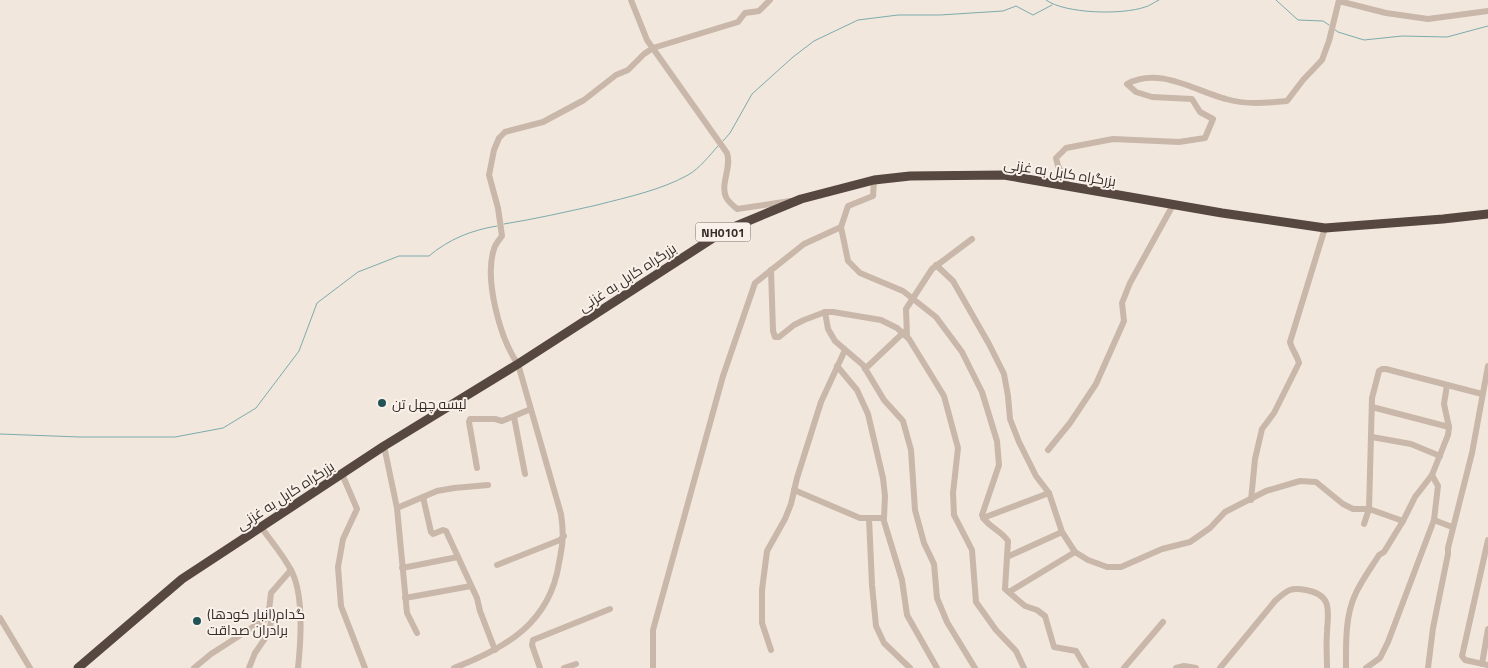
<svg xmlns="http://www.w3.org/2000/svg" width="1488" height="668" font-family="'Titillium Web',Cairo,sans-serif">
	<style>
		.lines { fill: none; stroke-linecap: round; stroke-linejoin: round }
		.stream { stroke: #7dabad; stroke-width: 1 }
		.minor { stroke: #c9b7a9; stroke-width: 6 }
		.highway { stroke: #564740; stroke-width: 9 }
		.poi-dot { fill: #205256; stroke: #f9f1e9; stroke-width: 2 }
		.labels { text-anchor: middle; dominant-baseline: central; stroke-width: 4; stroke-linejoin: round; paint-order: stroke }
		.shield { fill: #f9f1e9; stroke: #706863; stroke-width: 1 }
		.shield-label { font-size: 12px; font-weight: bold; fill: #362d29 }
		.street-label { font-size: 14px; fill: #362d29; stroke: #f9f1e9 }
		.poi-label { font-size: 14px; fill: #362d29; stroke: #f9f1e9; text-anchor: start }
	</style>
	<rect width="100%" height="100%" fill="#f1e7dd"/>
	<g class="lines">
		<!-- stream -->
		<g class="stream">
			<path d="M1046,0C1065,14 1123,15 1145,7C1150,6 1154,2 1159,0"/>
			<polyline points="1276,0 1298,20 1323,21 1329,25"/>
			<polyline points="1334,29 1338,32 1364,40 1402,36 1447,37 1488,26"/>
			<polyline points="723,141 730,133 752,94 793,57 814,41 858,20 898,15 940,15 1003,11 1016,6 1033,15 1052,5"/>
			<path d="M504,224C535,219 566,212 597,205C628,197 661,190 688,175C700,168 709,156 718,146"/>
			<path d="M0,434L80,437H175L223,428L256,408L299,351L317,303L358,272L399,256H429C449,239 472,230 497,226"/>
		</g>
		<!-- minor -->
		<g class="minor">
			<path d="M631,0L647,40L727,153C732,167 720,184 726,197C728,202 734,206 737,209L790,201"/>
			<polyline points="1339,1 1386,13 1428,19 1488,11"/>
			<path d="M1069,187L1058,166L1056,158L1066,148L1113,139L1179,142L1205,138L1213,119L1200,112L1192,99L1152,97L1136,92L1127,84C1159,66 1195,91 1226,99C1246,105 1267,103 1287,101L1303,80L1322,60L1329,41L1339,0"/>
			<path d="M841,227L848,261L860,273L903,291L936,317L962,352L982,392L997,441L999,465L982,515C986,526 1001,530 1008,541L1005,589L1025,606L1037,610L1045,616L1054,647L1076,651L1086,668"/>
			<polyline points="936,265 953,281 989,344 1004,374 1008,396 1010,419 1019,442 1036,476 1049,493 1062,532 1075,552 1088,560 1107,567 1121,567 1162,549 1190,542 1210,528 1225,512 1266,491 1300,481 1316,482 1343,504 1353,509 1369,509 1403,521"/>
			<polyline points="771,270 773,331 775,337 779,337 794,325 804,320 825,312 833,312 881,320 897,328 909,339 944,396 958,448 953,493 954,515 972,550 976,602 996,630 1016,651 1024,668"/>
			<polyline points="825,312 828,329 835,341 863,365 884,400 903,421 911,450 915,510 924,543 934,564 937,598 947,622 975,668"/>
			<polyline points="907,336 906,309 932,269 972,239"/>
			<polyline points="865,369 904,332"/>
			<polyline points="1372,407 1449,427"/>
			<polyline points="514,417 525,474"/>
			<polyline points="1372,437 1411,444 1440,456"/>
			<polyline points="384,446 397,508 407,613 417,633"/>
			<polyline points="1048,450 1070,423 1096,384 1124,321 1122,303 1130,283 1173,205"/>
			<polyline points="477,468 469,422 470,419 495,419 502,421 531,409"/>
			<polyline points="342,474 357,509 343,539 338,567 341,606 365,668"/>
			<polyline points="794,490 860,518 884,518 885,496 883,478 868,414 857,390 837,366"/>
			<polyline points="423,497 431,532 433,534 443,530 446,531 477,598 480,611 495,650"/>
			<path d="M1251,500L1255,459L1262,429L1274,413L1299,363C1297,355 1292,350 1290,342L1325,228"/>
			<polyline points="397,508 437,491 454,488 488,485"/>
			<polyline points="869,518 872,585 876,626 884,643 910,668"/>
			<polyline points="883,518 902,580 907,615 937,668"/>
			<polyline points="983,518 1049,493"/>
			<polyline points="1434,520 1452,527"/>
			<polyline points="1364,524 1369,509 1372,398 1379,371 1382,369 1386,369 1482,394"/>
			<path d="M261,527C271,541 284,556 292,572C304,597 301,640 298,668"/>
			<polyline points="1488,540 1462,656 1465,660 1488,665"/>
			<polyline points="1007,557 1062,532"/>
			<polyline points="497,565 560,540 564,536"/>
			<polyline points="402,568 458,557"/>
			<polyline points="1009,592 1075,552"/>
			<polyline points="405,598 471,586"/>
			<polyline points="0,618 30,668"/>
			<polyline points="771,650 762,623 762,590 767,551 785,519 791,504 797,478 821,402 845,350"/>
			<polyline points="1482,664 1488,629"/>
			<polyline points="194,668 211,654 270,616"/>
			<polyline points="249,668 255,653 268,634 271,622 269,610 271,593 291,570"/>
			<path d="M454,668C506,648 550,623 559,563C563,543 564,534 561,514L518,364C500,339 484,279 494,249C495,244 499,240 502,236L498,208L489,175L494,150L499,138L505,132L543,122L584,100L616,75L628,70L644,54L653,48L738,22L745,13L759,11L770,0"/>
			<polyline points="540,668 532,645 533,640 610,609"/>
			<polyline points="564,668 576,664"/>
			<polyline points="653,668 653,630 723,376 755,283 804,244 841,227 848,206 873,196 874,180"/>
			<polyline points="1124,668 1163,622"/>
			<polyline points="1176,668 1184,666 1196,668"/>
			<path d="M1220,668L1275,601C1287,590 1290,587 1306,590C1333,595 1328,611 1327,632C1326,644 1327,656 1327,668"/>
			<path d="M1346,668C1346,644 1345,617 1355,595C1361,581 1371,568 1379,555L1384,552L1403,521L1415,497L1432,475L1448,435L1449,427L1444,404L1447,385"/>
			<polyline points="1366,668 1380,658 1388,642 1434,520 1438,486 1432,475"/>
			<polyline points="1428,668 1433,628 1448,554 1448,548 1472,453 1488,366"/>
		</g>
		<!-- highway -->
		<polyline class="highway" points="78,668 182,579 384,446 518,364 724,231 801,199 874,180 910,176 1004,175 1222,213 1325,228 1443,219 1488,214"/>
	</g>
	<!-- markers -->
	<g class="poi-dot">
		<circle cx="382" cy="403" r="5"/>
		<circle cx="197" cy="621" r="5"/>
	</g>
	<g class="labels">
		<!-- shield labels -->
		<rect class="shield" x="695.5" y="222.5" width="55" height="19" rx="4"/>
		<g class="shield-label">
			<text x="723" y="232">NH0101</text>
		</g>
		<!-- street labels -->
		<g class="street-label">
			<text transform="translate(1060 172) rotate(9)">بزرگراه کابل به غزنی</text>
			<text transform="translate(627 277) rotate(-33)">بزرگراه کابل به غزنی</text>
			<text transform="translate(285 495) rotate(-33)">بزرگراه کابل به غزنی</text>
		</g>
		<!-- poi labels -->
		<g class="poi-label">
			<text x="392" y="403">لیسه چهل تن</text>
			<text x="207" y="613">(انبار کودها)گدام<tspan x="207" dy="16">برادران صداقت</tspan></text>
		</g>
	</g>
</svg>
